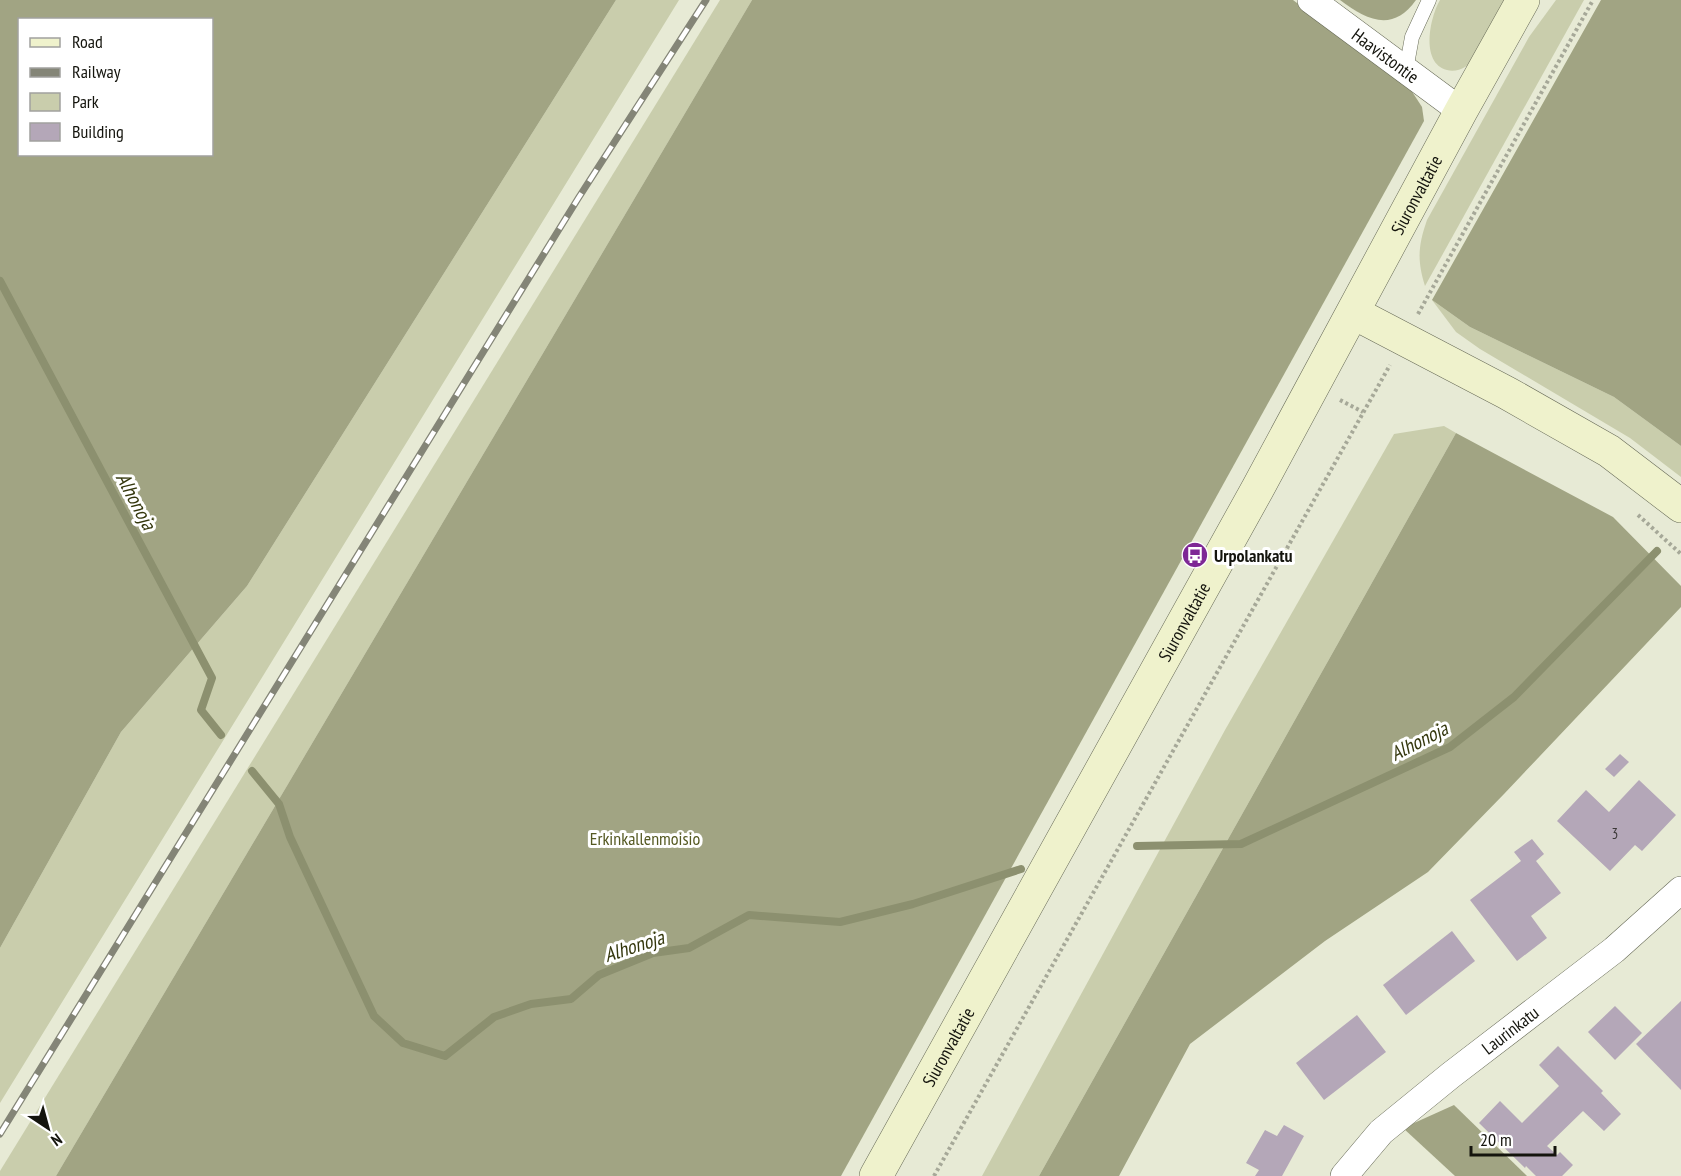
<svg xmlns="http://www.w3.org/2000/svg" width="1681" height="1176" font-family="'PT Sans Narrow',sans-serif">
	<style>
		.green { fill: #c9cdac }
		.forest { fill: #a1a483; fill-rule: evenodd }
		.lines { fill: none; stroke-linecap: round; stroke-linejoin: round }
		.stream { stroke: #8c906f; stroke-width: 8 }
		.building { fill: #b4a7b8 }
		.lane-casing { stroke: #676a57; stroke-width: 15 }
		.street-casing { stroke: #676a57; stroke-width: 28 }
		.secondary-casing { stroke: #676a57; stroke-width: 34 }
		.path { stroke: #a6a898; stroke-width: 4; stroke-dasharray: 3 3; stroke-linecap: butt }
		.lane { stroke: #fff; stroke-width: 14 }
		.street { stroke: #fff; stroke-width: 27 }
		.secondary { stroke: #eff2cc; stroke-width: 33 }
		.rail-casing { stroke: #848577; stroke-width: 7 }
		.rail { stroke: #fff; stroke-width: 4.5; stroke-dasharray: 14; stroke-linecap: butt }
		.labels { text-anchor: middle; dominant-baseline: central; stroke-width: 6; stroke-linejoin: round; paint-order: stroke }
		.number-label { font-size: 15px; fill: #3c3938 }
		.street-label { font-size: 18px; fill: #14140d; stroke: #fff }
		.poi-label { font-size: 18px; font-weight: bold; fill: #14140d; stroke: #fff; text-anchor: start }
		.park-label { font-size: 18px; fill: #555922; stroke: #fff }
		.water-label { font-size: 20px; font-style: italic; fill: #34370d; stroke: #fff }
	</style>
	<rect width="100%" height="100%" fill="#e7ead5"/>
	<!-- green -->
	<g class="green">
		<polygon points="616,0 679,0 0,1103 0,948 121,732 247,586"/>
		<polygon points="720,0 752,0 56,1176 0,1176 0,1171"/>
		<path d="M1440,0H1508C1497,19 1483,55 1465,67C1460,70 1453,72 1447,70C1420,63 1430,17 1440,0Z"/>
		<path d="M1556,0H1584L1425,286C1417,260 1418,246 1427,220L1529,37Z"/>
		<polygon points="1432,300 1470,327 1614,397 1681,446 1681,477 1630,438 1480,349 1456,332"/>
		<polygon points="1444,426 1456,433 1039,1176 982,1176 1225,730 1394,434"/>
	</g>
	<!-- forest -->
	<g class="forest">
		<path d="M0,0H616L247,586L121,732L0,948ZM20,20H212V154H20Z"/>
		<polygon points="752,0 1293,0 1411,90 1422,107 1424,121 841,1176 56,1176"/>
		<path d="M1340,0H1416C1393,33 1366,20 1340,0Z"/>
		<polygon points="1601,0 1681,0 1681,446 1614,397 1470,327 1432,300"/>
		<polygon points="1456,433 1613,517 1681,586 1681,607 1504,794 1428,872 1325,941 1190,1044 1119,1176 1039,1176"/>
		<polygon points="1454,1105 1527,1176 1455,1176 1403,1128"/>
	</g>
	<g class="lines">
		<!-- stream -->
		<g class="stream">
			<polyline points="0,281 212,678 201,710 221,735"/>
			<polyline points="252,771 279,804 290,837 374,1016 403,1043 445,1056 494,1017 531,1004 571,999 599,975 653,953 689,948 749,915 840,922 913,904 1021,869"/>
			<polyline points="1137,846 1241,844 1450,747 1514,697 1657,551"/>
		</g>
	</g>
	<!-- building -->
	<g class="building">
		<polygon points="1620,754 1629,762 1614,777 1605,769"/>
		<polygon points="1639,780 1676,815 1642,851 1635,845 1610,871 1557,821 1586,790 1609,812"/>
		<polygon points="1532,839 1544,854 1536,861 1561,893 1531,916 1547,938 1517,961 1470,900 1521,861 1514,852"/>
		<polygon points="1452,931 1475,961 1406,1015 1383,985"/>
		<polygon points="1681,1001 1681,1090 1636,1044"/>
		<polygon points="1615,1006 1642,1033 1615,1060 1588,1032"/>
		<polygon points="1357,1015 1386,1052 1324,1100 1296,1063"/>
		<polygon points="1558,1046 1603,1091 1601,1093 1621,1114 1604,1131 1583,1111 1547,1146 1557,1155 1560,1152 1573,1165 1562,1176 1536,1176 1526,1166 1525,1168 1479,1123 1500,1101 1522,1123 1559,1086 1539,1065"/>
		<polygon points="1284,1125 1304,1136 1282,1176 1255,1176 1259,1170 1246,1163 1265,1130 1277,1136"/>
	</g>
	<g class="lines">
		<!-- lane casing -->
		<g class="lane-casing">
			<polyline id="lane" points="1406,70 1412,37 1429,0"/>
		</g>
		<!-- street casing -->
		<g class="street-casing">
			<g id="street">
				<path id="s1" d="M1311,0L1461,111"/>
				<path id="s2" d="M1344,1176L1381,1132L1451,1075L1614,950L1681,890"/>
			</g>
		</g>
		<!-- secondary casing -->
		<g class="secondary-casing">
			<g id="secondary">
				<polyline points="1354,313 1507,393 1609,451 1681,506"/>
				<path id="s3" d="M876,1176L1258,488L1461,111L1523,0"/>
			</g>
		</g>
		<!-- path -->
		<g class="path">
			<polyline points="1418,314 1593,0"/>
			<polyline points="1340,400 1363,412"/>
			<polyline points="1638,515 1681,554"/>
			<polyline points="934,1176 1390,365"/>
		</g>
		<!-- lane -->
		<use href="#lane" class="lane"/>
		<!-- street -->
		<use href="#street" class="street"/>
		<!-- secondary -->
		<use href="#secondary" class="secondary"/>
		<!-- rail casing -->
		<g class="rail-casing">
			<polyline id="rail" points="0,1134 579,197 706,0"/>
		</g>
		<!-- rail -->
		<use href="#rail" class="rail"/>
	</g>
	<!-- icons -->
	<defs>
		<g id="bus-disc" transform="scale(1.35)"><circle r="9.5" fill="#7e2795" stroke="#fff"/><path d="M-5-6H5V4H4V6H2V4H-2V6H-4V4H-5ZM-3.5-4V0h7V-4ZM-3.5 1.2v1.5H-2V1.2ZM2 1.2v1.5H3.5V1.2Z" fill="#fff"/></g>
	</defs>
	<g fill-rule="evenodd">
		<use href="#bus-disc" x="1195" y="555"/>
	</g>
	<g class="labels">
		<!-- number labels -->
		<g class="number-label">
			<text x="1615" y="833">3</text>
		</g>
		<!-- street labels -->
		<g class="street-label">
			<text stroke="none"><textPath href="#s1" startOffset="93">Haavistontie</textPath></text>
			<text stroke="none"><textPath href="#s3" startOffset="1120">Siuronvaltatie</textPath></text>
			<text stroke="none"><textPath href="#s3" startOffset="634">Siuronvaltatie</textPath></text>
			<text stroke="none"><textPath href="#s2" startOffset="222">Laurinkatu</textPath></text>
			<text stroke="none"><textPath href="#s3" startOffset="148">Siuronvaltatie</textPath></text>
		</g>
		<!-- poi labels -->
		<g class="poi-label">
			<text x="1214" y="555">Urpolankatu</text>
		</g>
		<!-- park labels -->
		<g class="park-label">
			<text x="645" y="838">Erkinkallenmoisio</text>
		</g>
		<!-- water labels -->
		<g class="water-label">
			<text transform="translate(136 501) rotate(62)">Alhonoja</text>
			<text transform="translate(1419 741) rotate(-27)">Alhonoja</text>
			<text transform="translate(634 946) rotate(-18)">Alhonoja</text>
		</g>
	</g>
	<!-- legend -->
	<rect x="18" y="18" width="195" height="138" fill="#ffffff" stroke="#a1a19e" stroke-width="1.5"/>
	<rect x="30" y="38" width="30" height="9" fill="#eff2cc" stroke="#a1a19e" stroke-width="1.5"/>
	<text x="72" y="48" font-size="18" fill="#14140d">Road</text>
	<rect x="30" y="68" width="30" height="9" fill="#848577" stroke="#a1a19e" stroke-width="1.5"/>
	<text x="72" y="78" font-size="18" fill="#14140d">Railway</text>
	<rect x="30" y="93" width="30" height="18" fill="#c9cdac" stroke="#a1a19e" stroke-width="1.5"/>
	<text x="72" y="108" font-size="18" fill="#14140d">Park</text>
	<rect x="30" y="123" width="30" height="18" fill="#b4a7b8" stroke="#a1a19e" stroke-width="1.5"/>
	<text x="72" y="138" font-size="18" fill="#14140d">Building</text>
	<!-- north arrow -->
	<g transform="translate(48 1128) rotate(144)" stroke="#ffffff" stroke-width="4.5" paint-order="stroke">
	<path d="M0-4.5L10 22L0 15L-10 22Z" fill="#14140d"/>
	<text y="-9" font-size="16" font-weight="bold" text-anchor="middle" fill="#14140d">N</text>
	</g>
	<!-- scale -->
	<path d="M1471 1146v9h84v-9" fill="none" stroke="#14140d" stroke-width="3"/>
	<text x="1480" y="1146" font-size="18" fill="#14140d" stroke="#ffffff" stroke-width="4.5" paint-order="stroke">20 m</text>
</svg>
